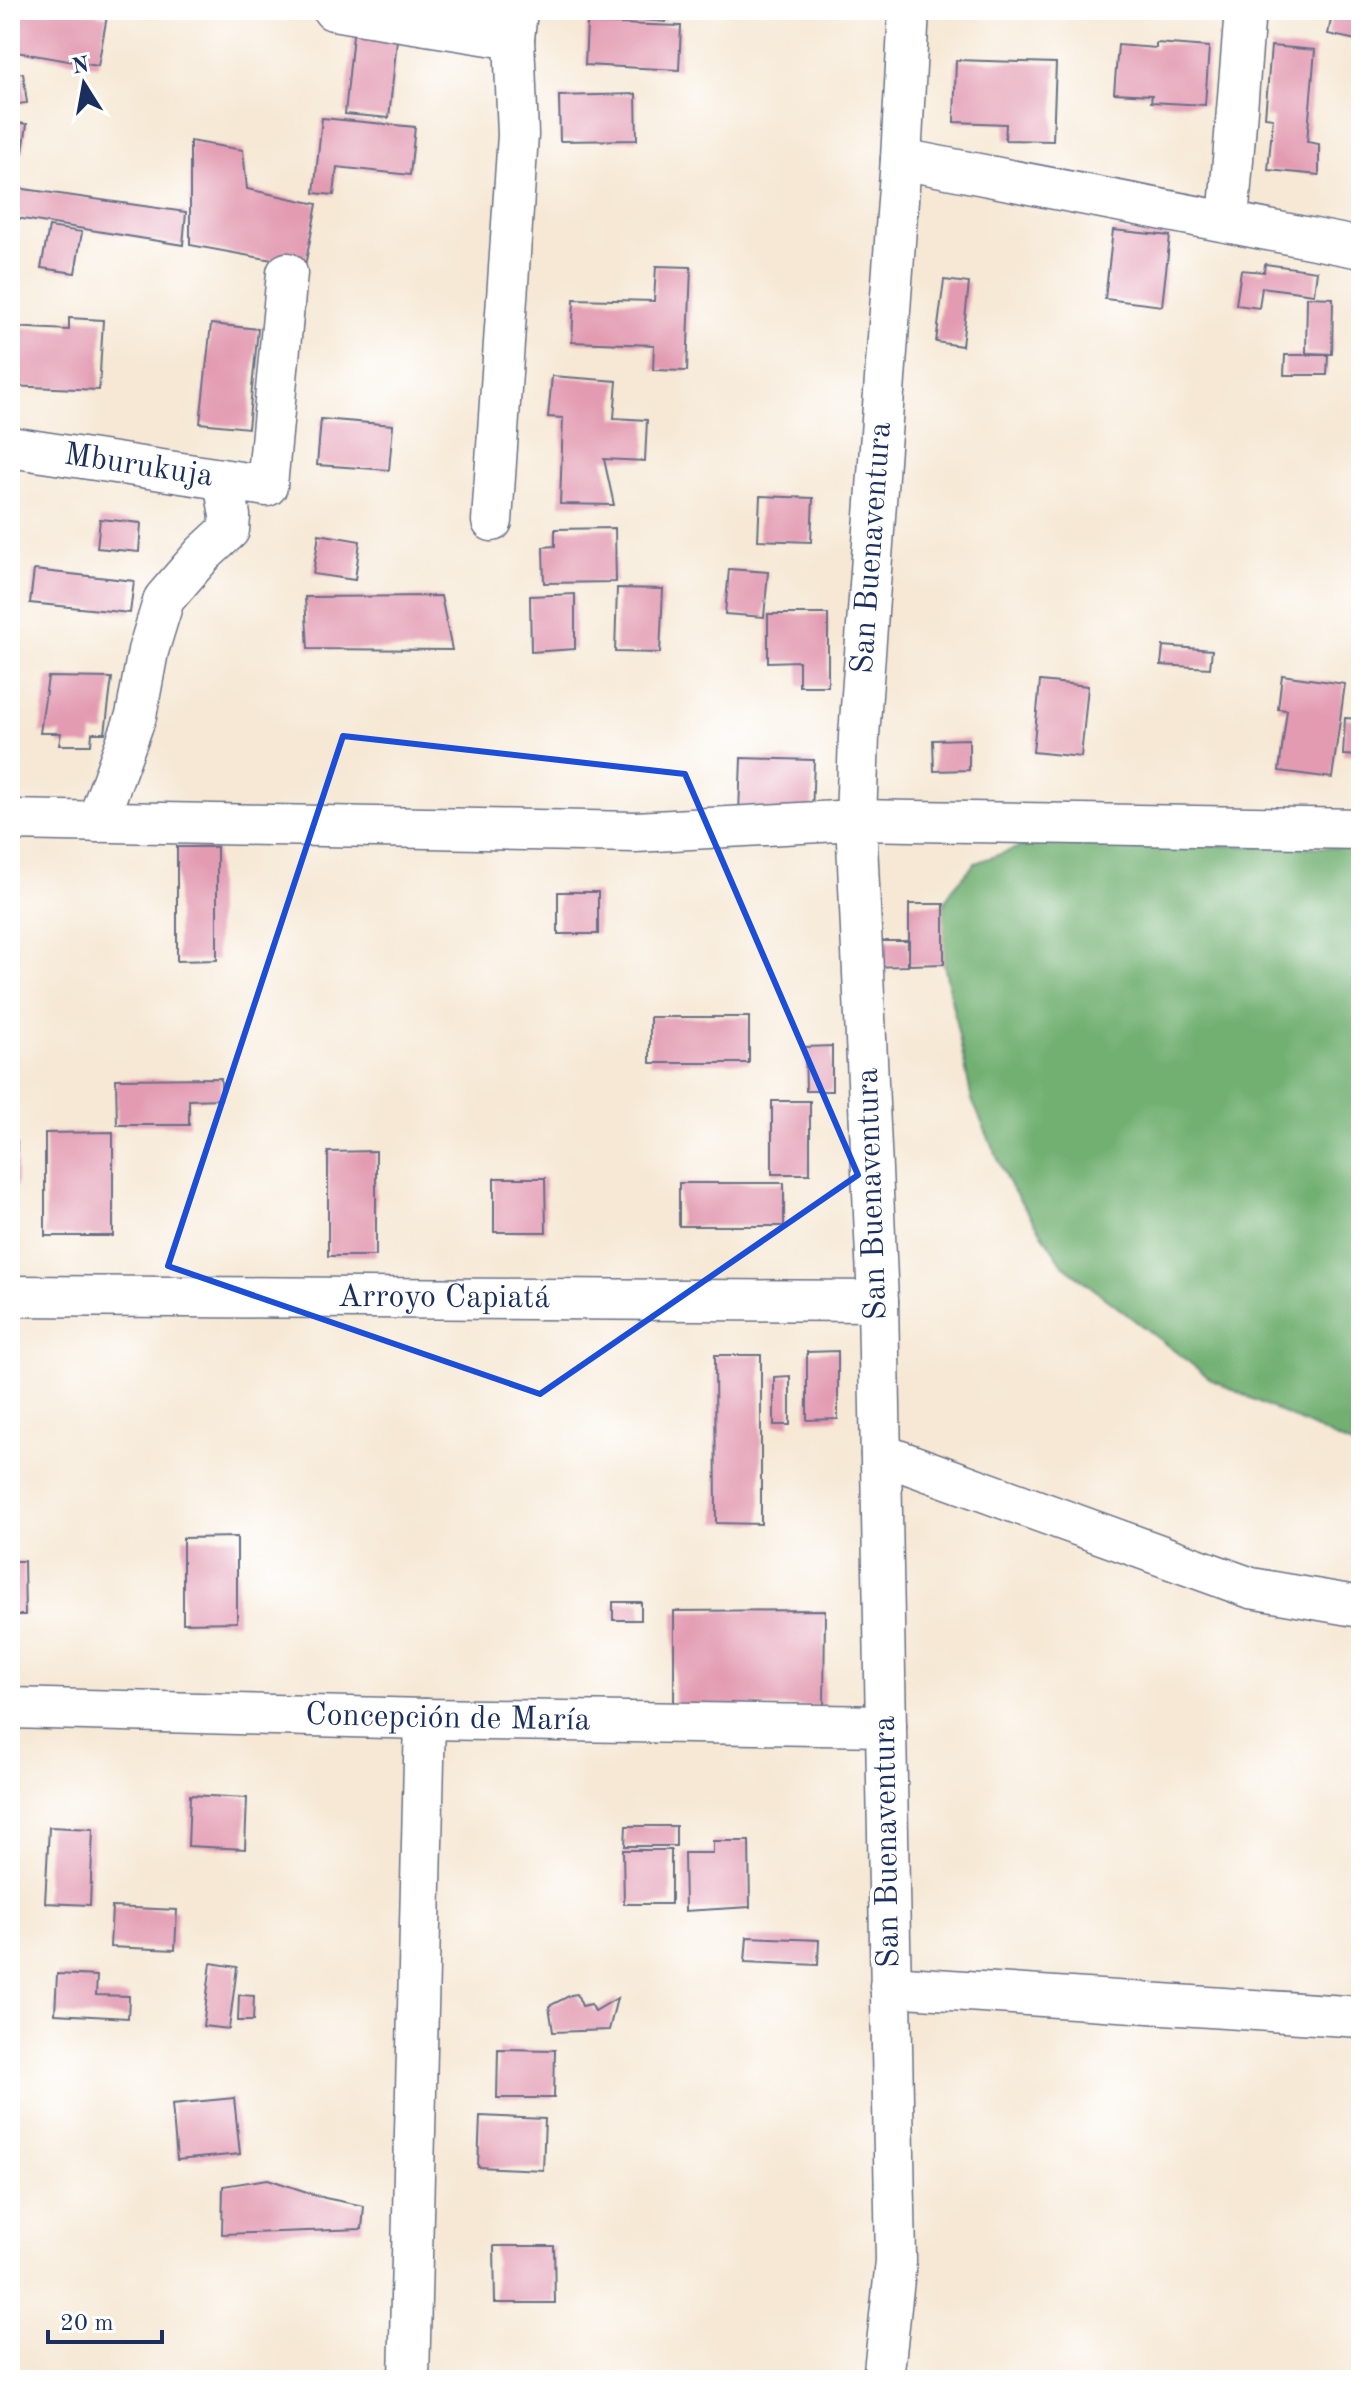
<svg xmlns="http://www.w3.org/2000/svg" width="1371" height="2390" font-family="'Old Standard TT',serif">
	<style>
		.forest { fill: #72b072; stroke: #467068; stroke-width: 2 }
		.building { fill: #e39bb2 }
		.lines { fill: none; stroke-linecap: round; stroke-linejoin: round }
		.minor-casing { stroke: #687087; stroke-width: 43 }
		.minor { stroke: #fff; stroke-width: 40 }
		.marked { fill: none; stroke: #1d4ed8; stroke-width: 6; stroke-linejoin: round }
		.labels { text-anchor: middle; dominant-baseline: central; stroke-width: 8; stroke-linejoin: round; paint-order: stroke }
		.street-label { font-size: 32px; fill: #1b2f5e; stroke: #fff }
	</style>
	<rect width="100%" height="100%" fill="#fff"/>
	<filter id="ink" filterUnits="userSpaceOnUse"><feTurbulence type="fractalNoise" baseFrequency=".0125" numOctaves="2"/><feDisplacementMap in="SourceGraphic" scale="16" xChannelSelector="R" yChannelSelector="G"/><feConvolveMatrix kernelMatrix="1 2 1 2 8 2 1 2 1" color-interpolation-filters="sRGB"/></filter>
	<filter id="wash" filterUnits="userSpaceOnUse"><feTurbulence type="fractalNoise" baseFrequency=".006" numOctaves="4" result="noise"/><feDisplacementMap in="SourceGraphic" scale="32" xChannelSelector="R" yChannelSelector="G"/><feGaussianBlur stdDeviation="1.8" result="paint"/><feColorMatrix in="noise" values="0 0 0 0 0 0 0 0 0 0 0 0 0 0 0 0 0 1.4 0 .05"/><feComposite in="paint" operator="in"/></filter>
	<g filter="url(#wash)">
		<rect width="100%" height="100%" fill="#f6e8d4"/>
		<!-- forest -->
		<polygon class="forest" points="1034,842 1361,848 1361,1450 1212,1380 1063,1265 1009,1184 972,1100 944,964 942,936 944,904 952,889 975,863"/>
		<g id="blocks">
			<!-- building -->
			<g class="building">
				<polygon points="10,10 73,10 107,16 98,66 10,51"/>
				<polygon points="594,10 661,10 666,11 665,22 594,16"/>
				<polygon points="1333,10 1361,10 1361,41 1328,34"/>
				<polygon points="587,23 681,26 679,70 585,65"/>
				<polygon points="354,25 398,30 389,118 345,114"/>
				<polygon points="1156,43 1209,47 1205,105 1151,102 1152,95 1114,93 1118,45 1156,48"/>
				<polygon points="1271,46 1315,50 1307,142 1319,144 1319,175 1268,170 1273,118 1265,117"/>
				<polygon points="956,60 1056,63 1053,141 1005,140 1006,124 954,122"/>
				<polygon points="23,73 27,103 10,105 10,74"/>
				<polygon points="636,94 637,140 560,141 559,96"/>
				<polygon points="322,118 415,127 410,175 337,167 334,195 314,193"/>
				<polygon points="10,122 27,124 23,152 10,151"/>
				<polygon points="190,141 243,150 247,189 317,204 305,266 190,245"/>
				<polygon points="10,187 186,212 183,245 10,217"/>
				<polygon points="49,227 82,232 75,273 41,268"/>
				<polygon points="1113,230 1170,236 1162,306 1105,299"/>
				<polygon points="1265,264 1317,271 1314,294 1262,287 1259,308 1236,305 1241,270 1264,272"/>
				<polygon points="656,266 691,267 687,371 653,370 654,345 572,342 574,299 654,301"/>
				<polygon points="944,280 969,283 962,346 936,342"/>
				<polygon points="1307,297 1333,298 1332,354 1306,353"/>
				<polygon points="69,318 103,320 99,390 10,386 10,327 69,330"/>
				<polygon points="211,324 258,329 248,428 200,423"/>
				<polygon points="1285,355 1328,355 1327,375 1284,375"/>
				<polygon points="552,376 617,381 614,418 647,420 645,461 604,459 614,505 560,504 563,418 548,417"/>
				<polygon points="321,419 393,425 389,470 317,465"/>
				<polygon points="760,496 813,498 811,542 758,540"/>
				<polygon points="100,519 141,523 139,552 97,548"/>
				<polygon points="615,528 616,582 544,583 543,547 555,546 555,529"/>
				<polygon points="319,534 360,541 355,580 313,574"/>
				<polygon points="729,569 768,572 764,617 725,614"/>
				<polygon points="34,570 134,581 130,613 30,603"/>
				<polygon points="617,588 663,589 660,653 615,652"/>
				<polygon points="575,594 575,649 531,652 530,596"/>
				<polygon points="441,596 452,650 308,649 305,597"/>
				<polygon points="768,614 828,614 828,686 799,686 799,661 768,662"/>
				<polygon points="1163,646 1212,650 1210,668 1161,665"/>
				<polygon points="1282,675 1345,684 1332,778 1279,771 1287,710 1278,709"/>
				<polygon points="48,677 112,678 105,733 92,733 91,745 59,745 61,733 40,733"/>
				<polygon points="1040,681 1088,686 1081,757 1033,752"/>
				<polygon points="1345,718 1361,719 1361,756 1343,755"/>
				<polygon points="969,739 969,770 934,771 933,740"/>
				<polygon points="741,758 814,760 812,816 739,814"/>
				<polygon points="177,847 217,847 217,960 177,961"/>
				<rect x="558" y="892" width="40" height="42"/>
				<polygon points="909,904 944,904 944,964 909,965"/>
				<polygon points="864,941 908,941 908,966 864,967"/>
				<rect x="650" y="1017" width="99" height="46"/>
				<polygon points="832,1046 832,1091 806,1091 805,1047"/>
				<polygon points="221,1078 221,1099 189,1100 189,1125 117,1125 116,1079"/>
				<rect x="772" y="1101" width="38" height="73"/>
				<polygon points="113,1132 113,1236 45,1236 45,1133"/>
				<rect x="10" y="1140" width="7" height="46"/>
				<polygon points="376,1151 376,1256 328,1256 328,1152"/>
				<polygon points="494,1178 545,1178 546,1232 494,1232"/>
				<rect x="679" y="1183" width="105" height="43"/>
				<polygon points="838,1351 838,1419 807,1420 807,1352"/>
				<polygon points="715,1355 761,1355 761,1524 716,1523"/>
				<polygon points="790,1376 790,1425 774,1425 774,1377"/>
				<polygon points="237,1537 237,1622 183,1623 183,1538"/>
				<polygon points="10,1561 24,1561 25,1615 10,1615"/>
				<rect x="613" y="1602" width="28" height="18"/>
				<polygon points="825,1610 824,1706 674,1707 674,1611"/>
				<polygon points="190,1795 247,1798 245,1849 188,1846"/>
				<polygon points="626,1826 676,1826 676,1846 625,1846"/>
				<polygon points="49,1827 93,1829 90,1905 45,1903"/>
				<polygon points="713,1841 749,1841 750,1907 685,1911 684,1853 713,1853"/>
				<polygon points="623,1850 671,1850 671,1904 624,1904"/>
				<polygon points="112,1907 177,1910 175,1950 110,1947"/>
				<polygon points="747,1937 819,1940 818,1965 745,1962"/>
				<polygon points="211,1963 237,1967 229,2029 203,2026"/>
				<polygon points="57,1974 97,1976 96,1995 129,1996 128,2018 55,2014"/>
				<polygon points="577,1994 582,2006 591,2004 595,2011 617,1998 609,2030 553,2032 549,2006 571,1995"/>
				<polygon points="239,1995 254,1996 253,2021 238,2021"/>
				<polygon points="498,2049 555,2050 554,2098 497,2098"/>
				<polygon points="234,2098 240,2154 177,2160 172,2104"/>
				<polygon points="480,2116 545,2119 543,2170 478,2167"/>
				<polygon points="268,2179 325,2198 364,2206 362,2229 222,2234 223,2186"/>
				<polygon points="494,2246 554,2246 555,2303 495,2303"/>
			</g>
		</g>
	</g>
	<g filter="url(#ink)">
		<use href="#blocks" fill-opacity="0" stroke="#687087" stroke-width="2"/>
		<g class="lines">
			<!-- minor casing -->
			<g class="minor-casing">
				<g id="minor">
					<polyline points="333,10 514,39"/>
					<polyline points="901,159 1361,248"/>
					<polyline points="1228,222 1245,10"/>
					<path id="s1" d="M10,447L267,486L287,273"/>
					<polyline points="492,521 518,135 514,39 517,10"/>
					<polyline points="10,820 636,832 856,820 1361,829"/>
					<polyline points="97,822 136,716 148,651 164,599 203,554 229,530 230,516 224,480"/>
					<path id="s2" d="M10,1296L878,1301"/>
					<polyline points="881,1454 1251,1588 1361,1607"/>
					<path id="s3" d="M10,1708L425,1719L886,1726"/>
					<polyline points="890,1986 1361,2017"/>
					<polyline points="409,2380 425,1719"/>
					<path id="s4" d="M883,2380L896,2261L878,1301L856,820L859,736L901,159L909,10"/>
				</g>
			</g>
			<!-- minor -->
			<use href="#minor" class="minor"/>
		</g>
	</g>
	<!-- marked area -->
	<path class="marked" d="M343,736L685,774L858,1175L540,1394L168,1266Z"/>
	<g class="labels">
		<!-- street labels -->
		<g class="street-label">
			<text stroke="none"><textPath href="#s1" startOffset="130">Mburukuja</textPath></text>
			<text stroke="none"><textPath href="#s4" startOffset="1834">San Buenaventura</textPath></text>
			<text transform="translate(873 1194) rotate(-92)">San Buenaventura</text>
			<text stroke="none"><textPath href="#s2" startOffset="434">Arroyo Capiatá</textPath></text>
			<text stroke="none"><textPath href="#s3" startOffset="438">Concepción de María</textPath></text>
			<text transform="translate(888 1842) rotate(-91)">San Buenaventura</text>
		</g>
	</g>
	<!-- margin -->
	<rect width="1371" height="2390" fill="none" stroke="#fff" stroke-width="40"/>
	<!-- north arrow -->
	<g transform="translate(84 84) rotate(349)" stroke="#ffffff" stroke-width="6" paint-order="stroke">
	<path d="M0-6L14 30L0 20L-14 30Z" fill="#1b2f5e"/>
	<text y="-12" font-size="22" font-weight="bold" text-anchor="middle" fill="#1b2f5e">N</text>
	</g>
	<!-- scale -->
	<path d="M48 2330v12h114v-12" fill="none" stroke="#1b2f5e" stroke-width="4"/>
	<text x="60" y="2330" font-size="24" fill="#1b2f5e" stroke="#ffffff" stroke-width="6" paint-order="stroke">20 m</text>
</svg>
